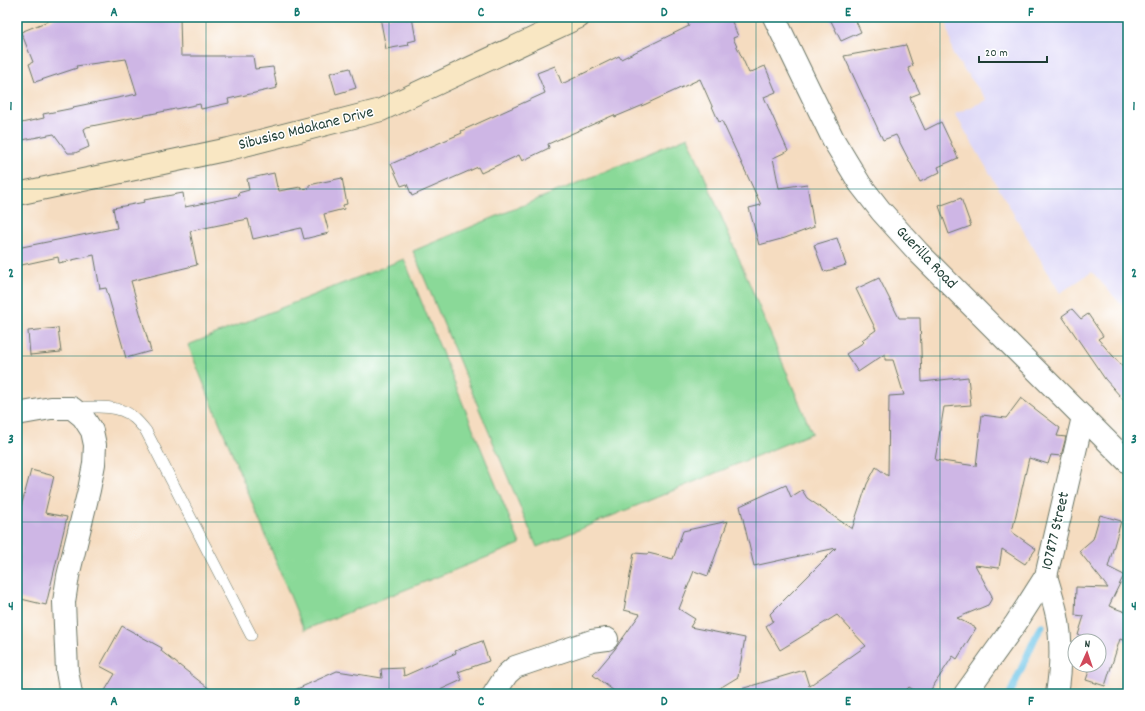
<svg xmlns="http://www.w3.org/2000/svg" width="1145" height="711" font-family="Dekko,sans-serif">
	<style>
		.built { fill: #dbd6f7 }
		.green { fill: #8ad998; stroke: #548b66 }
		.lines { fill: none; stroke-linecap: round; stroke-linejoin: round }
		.stream { stroke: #69c3e7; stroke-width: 7 }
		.building { fill: #ceb6e5 }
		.lane-casing { stroke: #6a7565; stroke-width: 12 }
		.street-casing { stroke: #6a7565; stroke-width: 24 }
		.secondary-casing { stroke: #6a7565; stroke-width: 24 }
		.lane { stroke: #fff; stroke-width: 11 }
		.street { stroke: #fff; stroke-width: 22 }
		.secondary { stroke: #f9e7c3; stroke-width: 22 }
		.grid { fill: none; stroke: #0f766e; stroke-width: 1; stroke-opacity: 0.55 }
		.labels { text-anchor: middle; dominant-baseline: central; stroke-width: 3; stroke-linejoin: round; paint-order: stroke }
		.street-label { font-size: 16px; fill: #1f3d34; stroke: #fff }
		.neatline { fill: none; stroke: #0f766e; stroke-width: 1.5 }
		.grid-label { font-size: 13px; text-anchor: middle; font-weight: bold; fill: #0f766e }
	</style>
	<rect width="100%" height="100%" fill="#fff"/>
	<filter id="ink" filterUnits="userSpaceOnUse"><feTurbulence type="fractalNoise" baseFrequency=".025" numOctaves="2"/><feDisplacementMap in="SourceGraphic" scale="8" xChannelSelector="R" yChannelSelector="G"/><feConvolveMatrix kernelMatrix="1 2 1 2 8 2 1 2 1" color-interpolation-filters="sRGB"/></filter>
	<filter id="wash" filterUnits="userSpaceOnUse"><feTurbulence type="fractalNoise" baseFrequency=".012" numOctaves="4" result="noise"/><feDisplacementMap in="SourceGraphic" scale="16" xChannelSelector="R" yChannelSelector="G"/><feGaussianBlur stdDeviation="0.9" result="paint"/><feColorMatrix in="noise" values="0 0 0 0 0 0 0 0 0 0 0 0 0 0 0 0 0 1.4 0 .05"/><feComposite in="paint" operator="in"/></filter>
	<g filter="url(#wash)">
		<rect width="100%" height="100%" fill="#f5dcc0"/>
		<!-- built -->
		<polygon class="built" points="946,17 1128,17 1128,312 1092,272 1060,293 955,114 987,100 953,55"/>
		<!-- green -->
		<g class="green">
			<polygon points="688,137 812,433 537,547 413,251"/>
			<polygon points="404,259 520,544 304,630 188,345"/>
		</g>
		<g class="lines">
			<!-- stream -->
			<polyline class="stream" points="1010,694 1035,638 1042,626"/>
		</g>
		<g id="blocks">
			<!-- building -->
			<g class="building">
				<polygon points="58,17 180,17 181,56 253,56 255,69 273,67 277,88 228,99 229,103 201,109 200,104 87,127 84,129 89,147 75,153 68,153 54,134 17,141 17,124 44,118 43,114 74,108 73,107 137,94 126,59 76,66 77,68 35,82 29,64 33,62 21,32"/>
				<polygon points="380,17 412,17 416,40 408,42 409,45 386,49"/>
				<polygon points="685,17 730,17 738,36 733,38 749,73 765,66 776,92 764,97 788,151 773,158 779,188 807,184 814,227 785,238 759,245 749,208 761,205 722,121 719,122 700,79 646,104 615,117 614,115 548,144 549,148 522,161 519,155 481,173 478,167 412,196 407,184 401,186 391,164 462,133 461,131 545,93 537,73 555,66 562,84 619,56 621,59 689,26"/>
				<polygon points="829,17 854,17 861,32 841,41"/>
				<polygon points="906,45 913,66 908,68 920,93 910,97 925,130 941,122 958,158 938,167 940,172 920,182 896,135 883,140 844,56"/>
				<polygon points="350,68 356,88 336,94 330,73"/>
				<polygon points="274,173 277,187 278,186 279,191 300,187 301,189 309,188 309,185 342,178 347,204 343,205 344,209 324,214 329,233 304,239 301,228 253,239 248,219 190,231 197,265 131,281 151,351 126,358 106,288 100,289 94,255 59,263 58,257 17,266 17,248 117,228 113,208 145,202 144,200 183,193 185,207 239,196 238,193 249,190 247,179"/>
				<polygon points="961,198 971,226 949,234 939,206"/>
				<polygon points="837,238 846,265 824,272 814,245"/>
				<polygon points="879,278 899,318 920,318 922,382 968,377 971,405 944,407 935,460 976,466 982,415 1006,418 1021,398 1060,428 1057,436 1066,437 1061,456 1051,455 1048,464 1029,458 1012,532 1036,549 1025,564 1002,549 999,568 975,565 992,596 991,600 988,605 957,618 976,628 957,659 953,656 928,694 920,694 909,687 902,694 742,694 741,689 804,670 809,686 866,646 837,615 780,650 766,626 773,621 770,614 836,548 754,566 740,506 786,485 791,497 802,490 807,498 852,529 867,484 876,467 888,476 889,396 904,395 893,360 885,360 885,354 858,372 846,354 864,342 862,340 876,330 856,289"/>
				<polygon points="1072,309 1081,319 1088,314 1103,336 1098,339 1128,373 1128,405 1105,379 1062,316"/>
				<polygon points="58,328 61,352 30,355 28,331"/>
				<polygon points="31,470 54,476 45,513 67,517 46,605 17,598 17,522"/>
				<polygon points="1100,515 1121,521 1108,567 1124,575 1109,606 1128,613 1128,642 1120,639 1105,686 1086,680 1091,665 1099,665 1099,641 1078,635 1084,616 1075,615 1076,587 1108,588 1079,551 1093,539"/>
				<polygon points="728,521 708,576 694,571 679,609 695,619 690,627 745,638 738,677 710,694 618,694 593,675 615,649 640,614 624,610 634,553 648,554 648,553 673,559 683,531"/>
				<polygon points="122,626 162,648 161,651 216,694 103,694 115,674 100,666"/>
				<polygon points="482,641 489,661 458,672 462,680 431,694 286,694 337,671 382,678 381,669 403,668 404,676 456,653 455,651"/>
			</g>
		</g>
	</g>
	<g filter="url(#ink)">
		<use href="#blocks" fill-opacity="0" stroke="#6a7565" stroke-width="1"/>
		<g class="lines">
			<!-- lane casing -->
			<g class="lane-casing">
				<path id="lane" d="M75,408C93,407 119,404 133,417C138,421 142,426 146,431L251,635"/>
			</g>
			<!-- street casing -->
			<g class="street-casing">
				<g id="street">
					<polyline points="774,17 834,141 860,184 881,211 919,253 1128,462"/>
					<polyline points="17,414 51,408 72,408 83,417 92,431 95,445 94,464 89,490 68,576 64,602 67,671 71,694"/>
					<path d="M1046,576C1050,589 1054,602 1057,616C1062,641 1061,669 1057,694"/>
					<polyline points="494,694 507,674 515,667 592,641 607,639"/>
					<polyline points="965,694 1016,623 1046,576 1083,417"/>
				</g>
			</g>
			<!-- secondary casing -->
			<g class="secondary-casing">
				<polyline id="secondary" points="17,194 229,149 381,110 579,17"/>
			</g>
			<!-- lane -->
			<use href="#lane" class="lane"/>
			<!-- street -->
			<use href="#street" class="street"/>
			<!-- secondary -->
			<use href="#secondary" class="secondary"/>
		</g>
	</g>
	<!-- grid -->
	<path class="grid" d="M206,17V694M389,17V694M572,17V694M756,17V694M940,17V694M17,189H1128M17,356H1128M17,522H1128"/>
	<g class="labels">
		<!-- street labels -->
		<g class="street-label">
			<text transform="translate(306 129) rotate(-14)">Sibusiso Mdakane Drive</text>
			<text transform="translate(926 258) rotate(46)">Guerilla Road</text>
			<text transform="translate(1056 531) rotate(-77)">107877 Street</text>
		</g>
	</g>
	<!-- margin -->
	<rect width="1145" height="711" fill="none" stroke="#fff" stroke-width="44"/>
	<!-- north arrow -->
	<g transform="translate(1087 653) rotate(3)"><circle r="19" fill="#ffffff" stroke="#a5b1ae"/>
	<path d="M0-3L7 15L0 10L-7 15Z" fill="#d1495b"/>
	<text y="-6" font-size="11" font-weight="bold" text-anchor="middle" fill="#1f3d34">N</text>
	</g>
	<!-- scale -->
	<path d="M979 56v6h68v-6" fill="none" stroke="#1f3d34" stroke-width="2"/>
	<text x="985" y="56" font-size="12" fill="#1f3d34" stroke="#ffffff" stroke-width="3" paint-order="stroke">20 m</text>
	<rect x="22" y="22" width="1101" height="667" class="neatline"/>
	<g class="grid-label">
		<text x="114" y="16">A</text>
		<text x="297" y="16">B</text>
		<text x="481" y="16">C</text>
		<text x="664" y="16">D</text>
		<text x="848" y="16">E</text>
		<text x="1031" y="16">F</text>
		<text x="11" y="110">1</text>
		<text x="1134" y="110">1</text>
		<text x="11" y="277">2</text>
		<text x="1134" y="277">2</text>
		<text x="11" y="443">3</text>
		<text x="1134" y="443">3</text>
		<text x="11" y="610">4</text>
		<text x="1134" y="610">4</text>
		<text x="114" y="705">A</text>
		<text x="297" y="705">B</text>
		<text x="481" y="705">C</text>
		<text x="664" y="705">D</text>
		<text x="848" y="705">E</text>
		<text x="1031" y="705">F</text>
	</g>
</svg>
